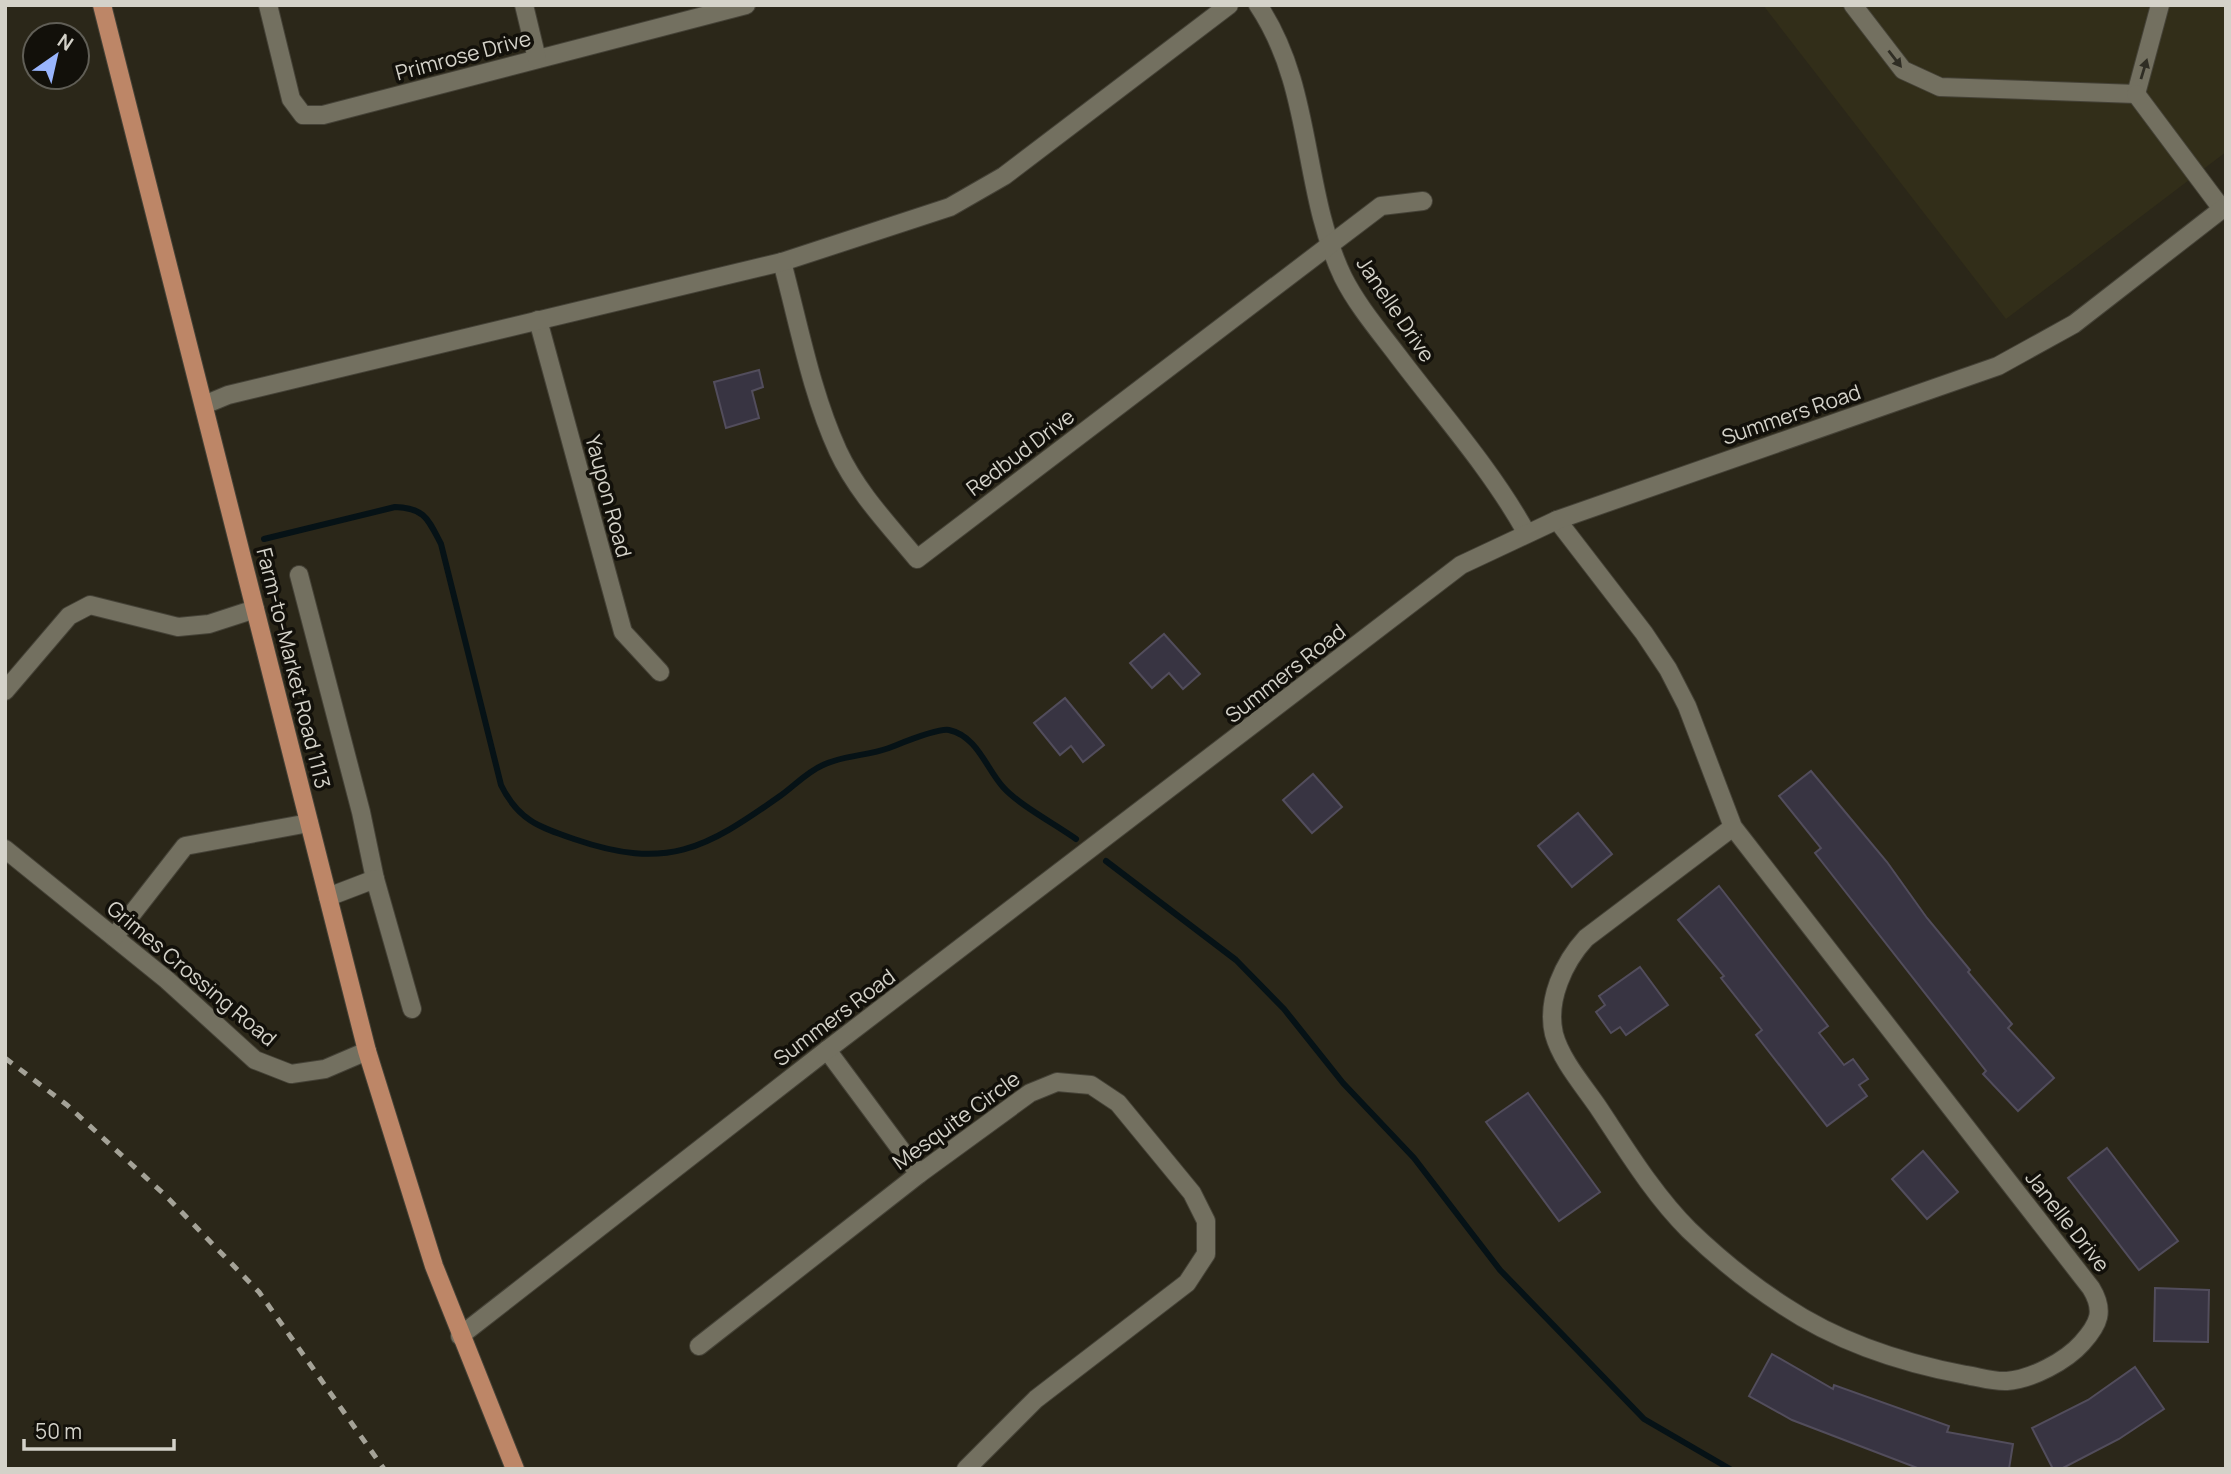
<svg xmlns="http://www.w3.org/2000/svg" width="2231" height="1474" font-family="Manrope,sans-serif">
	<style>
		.built { fill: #322e19 }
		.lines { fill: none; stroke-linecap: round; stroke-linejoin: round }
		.stream { stroke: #061216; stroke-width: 6 }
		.building { fill: #383442; stroke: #524d5c; stroke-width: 2 }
		.minor-casing { stroke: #454237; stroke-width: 20 }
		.major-casing { stroke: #454237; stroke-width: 20 }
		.minor { stroke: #737060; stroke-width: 18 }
		.major { stroke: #bd8667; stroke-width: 18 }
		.rail { stroke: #a4a297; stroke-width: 5; stroke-dasharray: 9 9; stroke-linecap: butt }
		.oneway { fill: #2f2d24 }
		.labels { text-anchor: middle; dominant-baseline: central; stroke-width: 7; stroke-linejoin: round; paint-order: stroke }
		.street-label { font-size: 21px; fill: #d4d2c9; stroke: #12100a }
	</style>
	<rect width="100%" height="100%" fill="#2b2719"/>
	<!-- built -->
	<polygon class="built" points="1763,5 2226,5 2226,152 2006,319"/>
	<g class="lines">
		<!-- stream -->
		<g class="stream">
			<path d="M264,539L395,507C425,508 428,519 441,544L501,785C518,820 539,827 574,839C667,871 705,849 780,796C794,786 807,772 823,765C844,755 867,756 889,748C902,743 937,728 949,730C977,736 986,768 1003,787C1019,805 1055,824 1076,839"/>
			<polyline points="1106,861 1236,960 1284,1009 1343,1083 1414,1158 1500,1270 1644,1419 1730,1469"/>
		</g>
	</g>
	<!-- building -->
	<g class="building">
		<polygon points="759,370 763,387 752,391 759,418 726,428 714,382"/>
		<polygon points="1164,634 1200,674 1183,689 1169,673 1152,688 1130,663"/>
		<polygon points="1065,698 1104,745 1083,762 1071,746 1060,755 1034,723"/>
		<polygon points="1811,771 1887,862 1927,918 1970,970 1968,972 2012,1024 2008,1028 2054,1078 2018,1111 1983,1074 1986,1071 1815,853 1821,848 1779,796"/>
		<polygon points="1313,774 1342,807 1312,833 1283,800"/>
		<polygon points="1578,813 1612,854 1572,887 1538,846"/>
		<polygon points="1719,886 1828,1026 1819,1033 1844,1065 1853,1059 1868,1079 1859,1085 1867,1096 1827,1126 1756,1035 1762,1030 1721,978 1724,976 1678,920"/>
		<polygon points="1640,967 1668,1005 1626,1035 1620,1027 1611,1033 1596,1012 1605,1005 1599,996"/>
		<polygon points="1528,1093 1600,1192 1559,1221 1486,1122"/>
		<polygon points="2107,1148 2178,1241 2139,1270 2068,1178"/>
		<polygon points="1923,1151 1958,1192 1927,1219 1892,1179"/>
		<polygon points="2155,1288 2209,1290 2208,1342 2154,1341"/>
		<polygon points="1772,1354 1833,1389 1834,1385 1949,1426 1947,1432 2013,1444 2009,1469 1920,1469 1792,1420 1749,1396"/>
		<polygon points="2135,1367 2164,1409 2119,1439 2061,1469 2053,1469 2032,1428 2088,1400"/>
	</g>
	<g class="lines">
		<!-- minor casing -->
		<g class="minor-casing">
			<g id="minor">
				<polyline points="268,5 291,99 303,115 323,115 746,5"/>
				<polyline points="524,5 537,59"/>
				<path d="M1258,5C1314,89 1301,189 1343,277C1357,305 1379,331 1398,356C1441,413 1491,469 1526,532"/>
				<polyline points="1853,5 1903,70 1940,87 2136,94 2160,5"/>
				<polyline points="2136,94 2222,209"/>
				<path d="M782,262C799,325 811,392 838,451C857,492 889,525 917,559L1381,206L1423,201"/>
				<polyline points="538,320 623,632 660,672"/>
				<polyline points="204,405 228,395 782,262 950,207 1004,176 1229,5"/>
				<path d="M1557,520L1644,633L1668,669L1687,706L1733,827L2091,1288C2105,1311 2099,1324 2082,1343C2066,1361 2032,1379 2007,1381C1994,1382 1979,1377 1966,1375C1902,1363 1838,1342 1784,1306C1750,1284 1718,1258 1689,1230C1653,1194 1626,1149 1598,1107C1583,1085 1561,1060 1554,1034C1546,1000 1564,962 1586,938L1733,827"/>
				<polyline points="299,575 361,812 375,879"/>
				<polyline points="5,691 69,616 90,605 178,627 209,624 255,609"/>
				<polyline points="5,849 167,980 255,1060 291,1074 325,1069 367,1051"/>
				<polyline points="328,897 375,879 412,1009"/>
				<polyline points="114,937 185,846 309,823"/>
				<polyline points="827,1050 919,1174"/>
				<polyline points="460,1336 827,1050 1461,565 1557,520 1998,366 2074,324 2226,206"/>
				<polyline points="699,1346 919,1174 1030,1093 1057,1082 1091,1085 1118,1103 1192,1193 1206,1221 1206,1254 1187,1283 1036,1399 966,1469"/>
			</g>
		</g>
		<!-- major casing -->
		<g class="major-casing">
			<polyline id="major" points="102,5 367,1051 434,1266 515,1469"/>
		</g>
		<!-- minor -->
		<use href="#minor" class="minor"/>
		<!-- major -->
		<use href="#major" class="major"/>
		<!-- rail -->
		<polyline class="rail" points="5,1058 67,1105 166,1196 259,1292 384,1469"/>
	</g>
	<!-- one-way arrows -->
	<defs><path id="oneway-solid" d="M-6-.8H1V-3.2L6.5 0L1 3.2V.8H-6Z" transform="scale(1.75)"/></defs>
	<g class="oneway">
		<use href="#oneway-solid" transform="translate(1895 59) rotate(52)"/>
		<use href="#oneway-solid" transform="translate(2144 69) rotate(-73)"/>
	</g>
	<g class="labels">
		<!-- street labels -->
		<g class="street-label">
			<text transform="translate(463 55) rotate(-15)">Primrose Drive</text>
			<text transform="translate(1396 309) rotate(56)">Janelle Drive</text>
			<text transform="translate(1791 414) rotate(-19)">Summers Road</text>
			<text transform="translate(1020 452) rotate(-37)">Redbud Drive</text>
			<text transform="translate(609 496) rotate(75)">Yaupon Road</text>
			<text transform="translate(294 668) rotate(76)">Farm-to-Market Road 1113</text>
			<text transform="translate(1285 673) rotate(-38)">Summers Road</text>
			<text transform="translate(192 973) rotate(40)">Grimes Crossing Road</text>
			<text transform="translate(834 1017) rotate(-37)">Summers Road</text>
			<text transform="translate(956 1120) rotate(-36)">Mesquite Circle</text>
			<text transform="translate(2068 1221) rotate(52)">Janelle Drive</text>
		</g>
	</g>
	<!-- border -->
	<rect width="2231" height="1474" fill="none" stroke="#d4d2c9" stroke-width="14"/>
	<!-- north arrow -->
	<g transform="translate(56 56) rotate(34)"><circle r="33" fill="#12100a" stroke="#605e56" stroke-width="2"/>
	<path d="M0-5L12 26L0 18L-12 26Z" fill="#99b5fd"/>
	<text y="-10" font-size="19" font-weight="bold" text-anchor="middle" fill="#d4d2c9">N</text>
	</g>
	<!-- scale -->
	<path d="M24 1439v10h150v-10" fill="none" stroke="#d4d2c9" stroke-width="3.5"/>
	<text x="35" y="1439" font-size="21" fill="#d4d2c9" stroke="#12100a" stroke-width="5" paint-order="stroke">50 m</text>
</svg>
